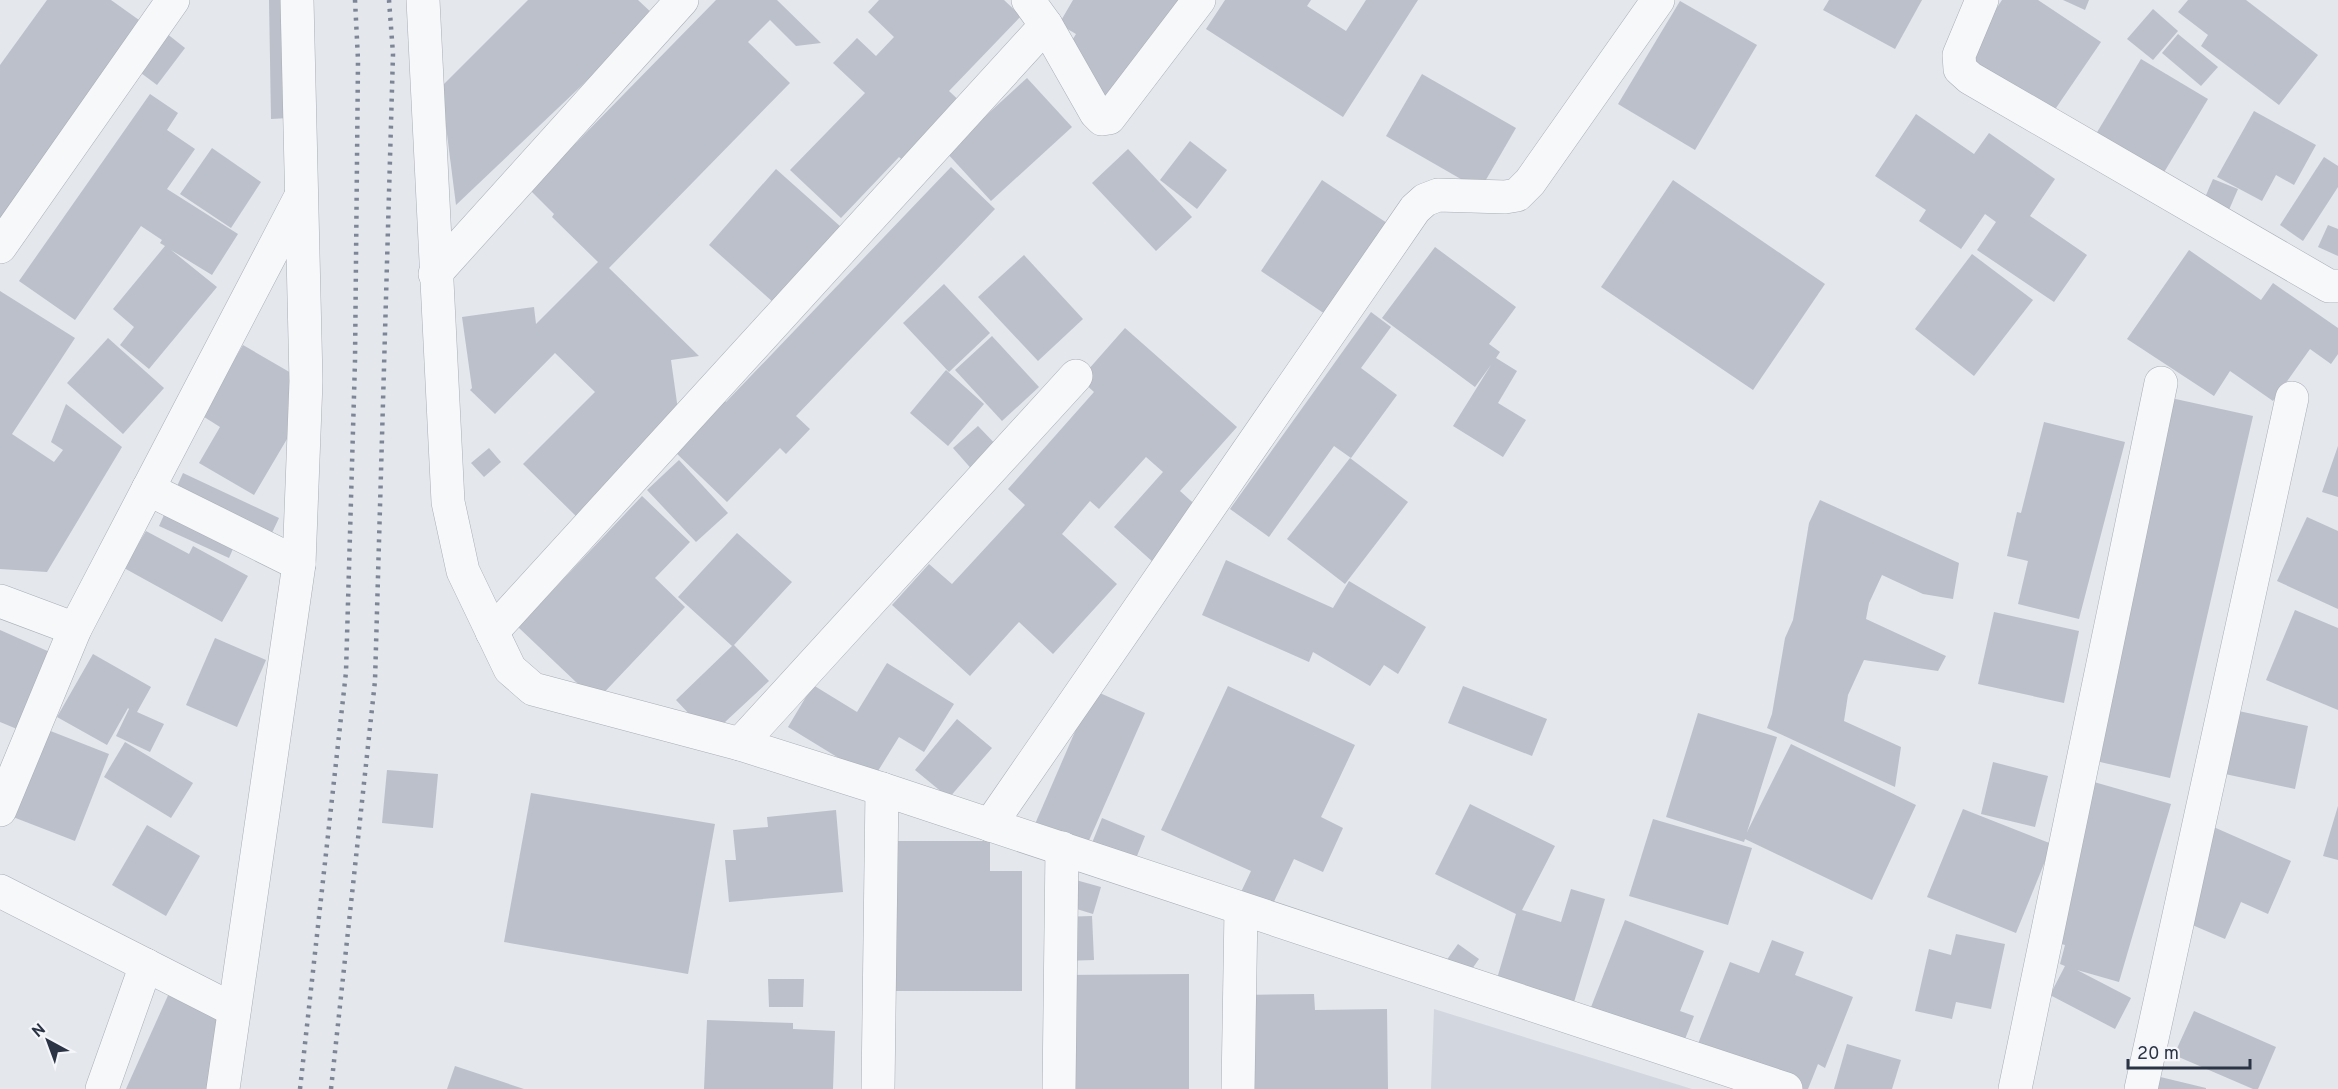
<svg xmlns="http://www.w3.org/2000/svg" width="2338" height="1089" font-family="Overpass,sans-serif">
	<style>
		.built { fill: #d2d6de }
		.building { fill: #bbc0ca }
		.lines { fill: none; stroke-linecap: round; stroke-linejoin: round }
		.minor-casing { stroke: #a9aeb7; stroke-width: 34 }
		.minor { stroke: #f7f8fa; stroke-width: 33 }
		.rail { stroke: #7d8696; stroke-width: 4.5; stroke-dasharray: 3 6; stroke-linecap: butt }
	</style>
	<rect width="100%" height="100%" fill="#e4e7ec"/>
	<!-- built -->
	<polygon class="built" points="1434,1009 1692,1089 1431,1089"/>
	<!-- building -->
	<g class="building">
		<polygon points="47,0 111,0 146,25 0,224 0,65"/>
		<polygon points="269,0 303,0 289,118 271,119"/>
		<polygon points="528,0 638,0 655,16 456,205 441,87"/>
		<polygon points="716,0 777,0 821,43 796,46 770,20 748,42 790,83 609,268 699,356 671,360 679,417 579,519 523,464 595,392 555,353 495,414 470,390 472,388 462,317 534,307 536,324 598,262 552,217 554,214 530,190"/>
		<polygon points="879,0 1004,0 1021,16 949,91 966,107 909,166 899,157 841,218 790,170 865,93 833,63 857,38 876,56 894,37 868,12"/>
		<polygon points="1073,0 1186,0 1120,111 1053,71 1076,34 1059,24"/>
		<polygon points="1225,0 1311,0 1307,6 1346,31 1366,0 1418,0 1343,117 1206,29"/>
		<polygon points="1829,0 1922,0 1895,49 1823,10"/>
		<polygon points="2002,0 2038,0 2101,42 2041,130 1954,72"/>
		<polygon points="2063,0 2089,0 2085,10"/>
		<polygon points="2188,0 2246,0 2318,55 2279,105 2201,46 2208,35 2178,12"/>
		<polygon points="1680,1 1757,45 1695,150 1618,104"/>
		<polygon points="2153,9 2178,31 2153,60 2127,39"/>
		<polygon points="166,33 185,48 157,85 137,70"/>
		<polygon points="2178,34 2218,67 2201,86 2162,53"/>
		<polygon points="2141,59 2208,99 2160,179 2093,139"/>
		<polygon points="1422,74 1516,128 1480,190 1386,136"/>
		<polygon points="1027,78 1072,127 991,201 946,152"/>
		<polygon points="150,94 178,113 167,130 195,149 167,189 238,234 212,275 171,250 217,287 149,369 120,345 134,327 113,309 165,246 160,243 162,240 141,226 75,320 19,281"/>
		<polygon points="2254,111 2316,145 2294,185 2276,175 2262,201 2217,177"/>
		<polygon points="1916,114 1974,154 1989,133 2055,179 2030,216 2087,255 2054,302 1977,250 1996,222 1985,214 1961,249 1919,221 1926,210 1875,176"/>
		<polygon points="1190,141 1227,170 1197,209 1160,180"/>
		<polygon points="212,148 261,182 231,228 180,194"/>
		<polygon points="1128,149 1192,217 1156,251 1092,183"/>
		<polygon points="2324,157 2338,166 2338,187 2303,241 2280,225"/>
		<polygon points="951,167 995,209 796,416 810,429 786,454 780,448 727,502 673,450 722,398 726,402"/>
		<polygon points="776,169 841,227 774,303 709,245"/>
		<polygon points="2213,179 2238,189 2228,212 2203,202"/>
		<polygon points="1322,180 1387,223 1325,314 1261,271"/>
		<polygon points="1673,180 1825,284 1753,390 1601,287"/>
		<polygon points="2328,225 2338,229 2338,256 2318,247"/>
		<polygon points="1435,247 1516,307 1489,344 1500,352 1496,358 1517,371 1498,403 1526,420 1503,457 1453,426 1491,365 1475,387 1382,318"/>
		<polygon points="2189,250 2261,300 2273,283 2338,328 2338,354 2331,364 2310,349 2273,401 2230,371 2214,396 2127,339"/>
		<polygon points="1972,254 2033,300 1974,376 1915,329"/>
		<polygon points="1024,255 1083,319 1038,361 978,297"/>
		<polygon points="944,284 990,333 949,372 903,323"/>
		<polygon points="0,291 75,338 12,434 54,462 63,450 51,442 66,404 122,447 47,572 0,569"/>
		<polygon points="1371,312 1391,327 1361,368 1397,395 1351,458 1334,446 1269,537 1230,509"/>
		<polygon points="1125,328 1237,427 1180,491 1211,519 1164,572 1114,527 1163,472 1146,457 1099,509 1090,501 1062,534 1117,584 1053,654 1019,622 970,676 892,605 929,564 952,584 1025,505 1008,489 1094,392 1080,379"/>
		<polygon points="992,336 1039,387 1002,421 955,370"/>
		<polygon points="108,338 164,388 123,434 67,383"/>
		<polygon points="243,345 317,388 254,495 199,463 220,427 201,415"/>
		<polygon points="946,370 984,404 948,446 910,413"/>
		<polygon points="2171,398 2253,416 2170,778 2087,759"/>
		<polygon points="2044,422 2125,442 2079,619 2018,604 2028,561 2007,556 2017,512 2021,513"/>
		<polygon points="978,426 1001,450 975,473 953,448"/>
		<polygon points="2338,446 2338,497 2322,492"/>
		<polygon points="489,448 501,462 484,477 471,463"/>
		<polygon points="1350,458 1408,502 1345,584 1287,539"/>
		<polygon points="679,460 728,513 696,542 647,490"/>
		<polygon points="183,473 279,518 262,554 236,542 229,558 159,526"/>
		<polygon points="642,496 690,542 655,578 685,607 596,701 518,627"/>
		<polygon points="1820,500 1959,563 1953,599 1923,594 1882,575 1869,603 1866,619 1946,656 1938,671 1864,660 1848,695 1844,721 1901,747 1895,787 1767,728 1772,714 1785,638 1793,620 1809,523"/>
		<polygon points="2307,517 2338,531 2338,609 2277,581"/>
		<polygon points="146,531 189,554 193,546 248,576 222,622 124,568"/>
		<polygon points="737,533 792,582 734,645 769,681 710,736 676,700 732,646 678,597"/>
		<polygon points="1226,560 1333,608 1330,613 1349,581 1426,627 1398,674 1384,665 1370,686 1313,652 1309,662 1202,615"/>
		<polygon points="2295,610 2338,628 2338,710 2266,680"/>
		<polygon points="1994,612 2079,631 2064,703 1978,684"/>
		<polygon points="0,630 52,653 17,729 0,722"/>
		<polygon points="215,638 266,660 237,727 186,705"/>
		<polygon points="93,654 151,687 137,712 164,724 150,752 116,736 129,709 128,708 107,745 57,717"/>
		<polygon points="887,663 954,704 924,752 899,737 873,779 788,727 813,685 857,712"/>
		<polygon points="1228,686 1355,745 1321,817 1343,828 1323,872 1294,859 1262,927 1231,913 1251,871 1161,830"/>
		<polygon points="1463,686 1547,719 1532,756 1448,723"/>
		<polygon points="1093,690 1145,713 1087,845 1035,824"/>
		<polygon points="2225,708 2308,726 2295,789 2211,771"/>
		<polygon points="1698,713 1777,737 1747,832 1791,744 1916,805 1872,900 1745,839 1744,842 1666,817"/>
		<polygon points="957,719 992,748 949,798 915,770"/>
		<polygon points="48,730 109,754 75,841 13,817"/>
		<polygon points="125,742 193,783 171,818 104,777"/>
		<polygon points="1993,762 2048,776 2035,827 1981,814"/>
		<polygon points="387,770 438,774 433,828 382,823"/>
		<polygon points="2087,780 2171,804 2119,982 2077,970 2131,998 2115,1029 2050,995 2065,966 2060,964 2065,945 2040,938"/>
		<polygon points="531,793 715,824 688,974 504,942"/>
		<polygon points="1470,804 1555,846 1522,910 1561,922 1571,889 1605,899 1568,1022 1491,999 1516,914 1435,874"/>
		<polygon points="2338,806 2338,860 2323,856"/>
		<polygon points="1963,809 2052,844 2016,933 1927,897"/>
		<polygon points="836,810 843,892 729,902 725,860 736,860 733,830 768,827 767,817"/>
		<polygon points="1102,818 1145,836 1135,861 1092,843"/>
		<polygon points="1653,819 1752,848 1728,925 1629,896"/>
		<polygon points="147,825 200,856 166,916 112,885"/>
		<polygon points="2209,825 2291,861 2268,914 2241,902 2225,939 2169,915"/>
		<polygon points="874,841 990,841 990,871 1022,871 1022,991 874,991"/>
		<polygon points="1065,877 1101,887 1093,914 1057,903"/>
		<polygon points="1092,916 1094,960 1063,961 1061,917"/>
		<polygon points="1625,920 1704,951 1680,1011 1694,1016 1680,1052 1586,1020"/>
		<polygon points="1956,934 2005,944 1991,1009 1956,1002 1952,1019 1915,1011 1929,949 1951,955"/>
		<polygon points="1772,940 1804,952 1795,975 1853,997 1825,1068 1818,1064 1808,1089 1784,1089 1694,1054 1730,962 1759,973"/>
		<polygon points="1458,944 1479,959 1460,986 1439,971"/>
		<polygon points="1189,974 1189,1089 1062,1089 1061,975"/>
		<polygon points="768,979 804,979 803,1007 769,1007"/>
		<polygon points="170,991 238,1022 208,1089 126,1089"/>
		<polygon points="1314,994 1315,1010 1387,1009 1388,1089 1244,1089 1242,995"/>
		<polygon points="2194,1011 2276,1047 2258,1089 2253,1089 2174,1055"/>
		<polygon points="707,1020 793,1023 793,1029 835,1031 833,1089 704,1089"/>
		<polygon points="1847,1044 1901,1060 1892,1089 1834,1089"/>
		<polygon points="455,1066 524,1089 447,1089"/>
		<polygon points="2148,1074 2206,1088 2206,1089 2144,1089"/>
	</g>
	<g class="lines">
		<!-- minor casing -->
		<g class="minor-casing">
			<g id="minor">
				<polyline points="423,0 448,502 463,571 510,669 533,689 740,744 882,789 1786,1089"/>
				<polyline points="1028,0 1046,25 1096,113 1102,119 1109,118 1199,0"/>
				<polyline points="1982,0 1959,55 1960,69 1970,78 2329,286 2338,286"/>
				<polyline points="0,247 173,0"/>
				<polyline points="435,274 682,0"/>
				<polyline points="148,489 299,564"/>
				<polyline points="0,601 75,629"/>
				<polyline points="492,632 1046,25"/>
				<polyline points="740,744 1076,376"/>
				<polyline points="0,810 75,629 300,198"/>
				<polyline points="990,825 1415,209 1425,200 1438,195 1505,197 1517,195 1530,182 1658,0"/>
				<polyline points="0,891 234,1010"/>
				<polyline points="102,1089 146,965"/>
				<polyline points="223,1089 299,564 306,381 297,0"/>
				<polyline points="878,1089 882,789"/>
				<polyline points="1059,1089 1062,848"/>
				<polyline points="1238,1089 1241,909"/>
				<polyline points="2015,1089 2161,383"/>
				<polyline points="2141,1089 2292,398"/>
			</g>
		</g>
		<!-- minor -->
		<use href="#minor" class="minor"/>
		<!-- rail -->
		<g class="rail">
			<polyline points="300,1089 346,672 355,361 358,60 355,0"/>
			<polyline points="331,1089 375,681 393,54 389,0"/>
		</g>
	</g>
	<!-- north arrow -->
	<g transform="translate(48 1041) rotate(319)" stroke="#f4f6f9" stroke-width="4.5" paint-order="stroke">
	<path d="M0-4.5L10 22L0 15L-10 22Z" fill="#2b3445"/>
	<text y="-9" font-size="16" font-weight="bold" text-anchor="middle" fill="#2b3445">N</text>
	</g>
	<!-- scale -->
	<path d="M2128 1059v9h122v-9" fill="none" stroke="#2b3445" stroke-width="3"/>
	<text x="2137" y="1059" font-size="18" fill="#2b3445" stroke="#f4f6f9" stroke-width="4.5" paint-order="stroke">20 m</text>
</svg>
